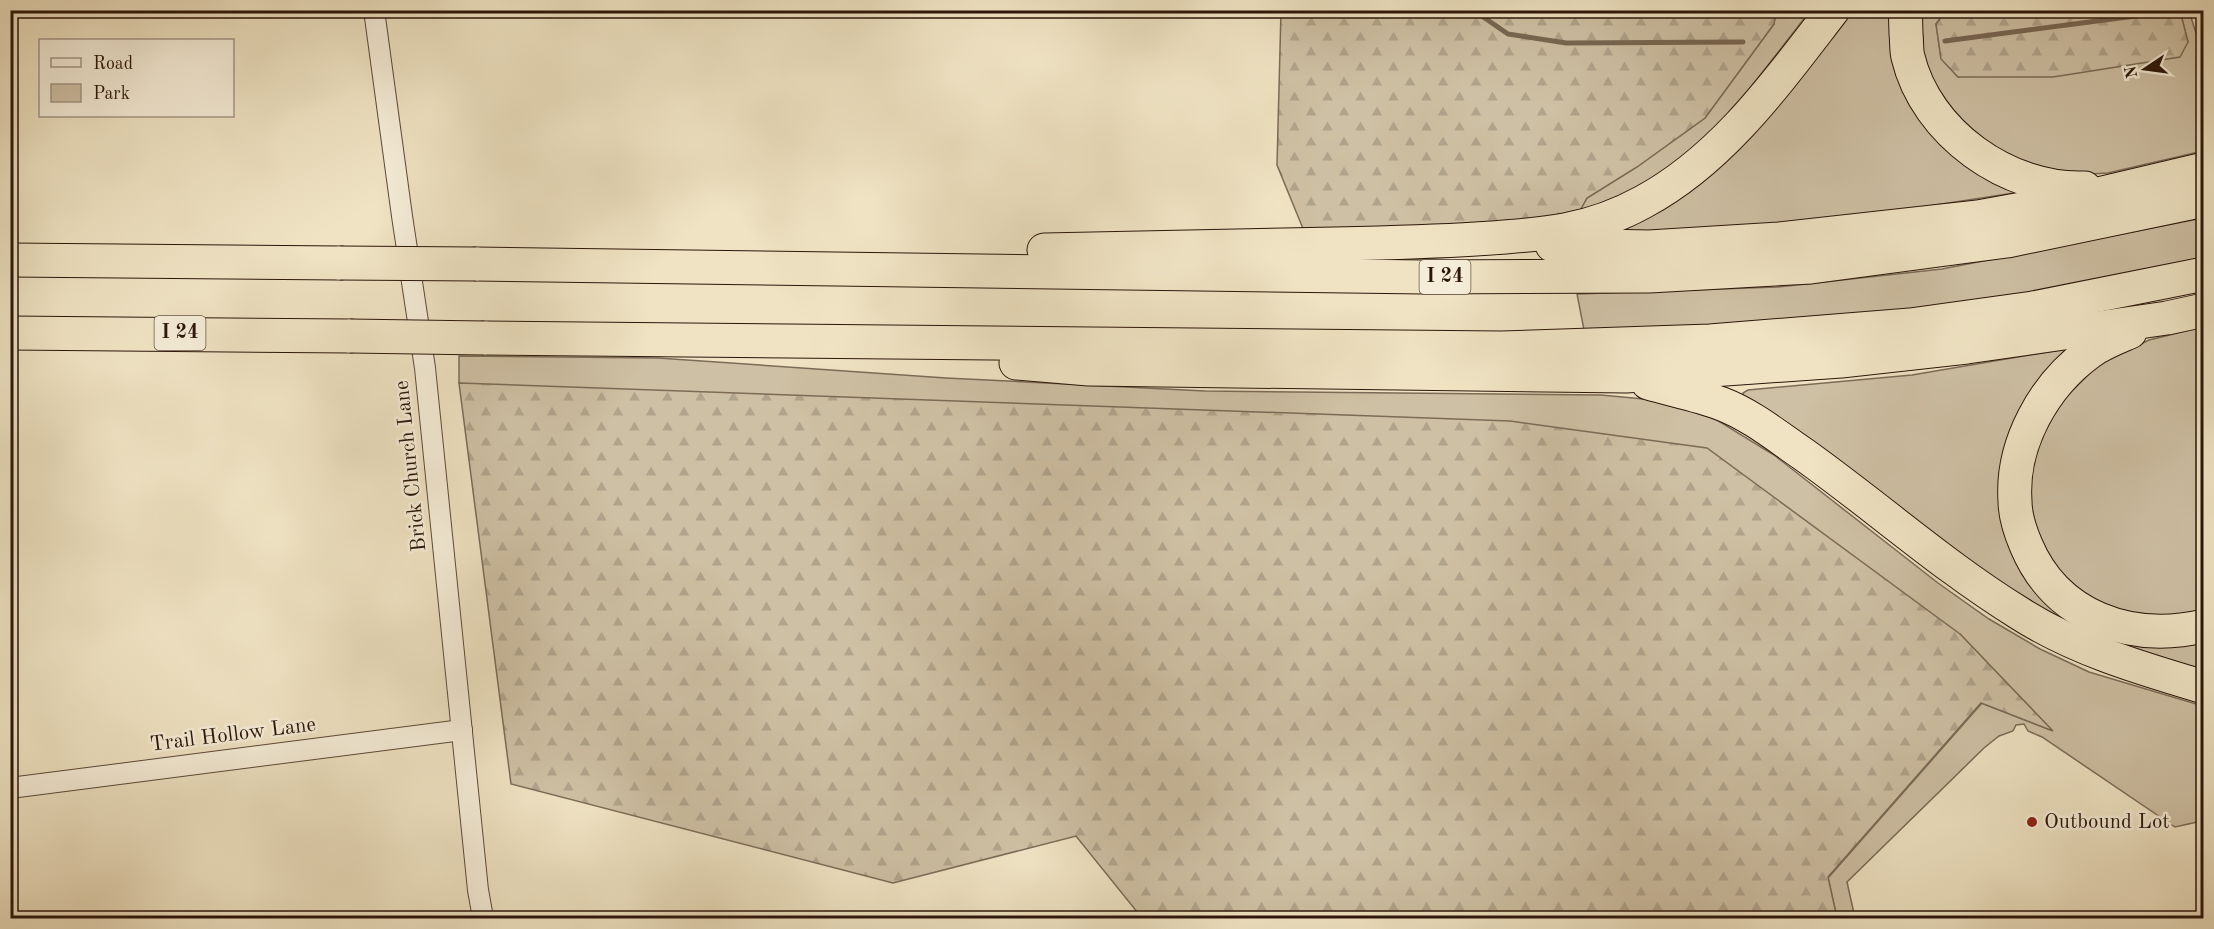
<svg xmlns="http://www.w3.org/2000/svg" width="2214" height="929" font-family="'Old Standard TT',serif">
	<style>
		.green { fill: #cec0a4; stroke: #7c6b57; stroke-width: 1.5 }
		.forest { fill: url(#forest-firs); stroke: #7c6b57; stroke-width: 1.5 }
		.lines { fill: none; stroke-linecap: round; stroke-linejoin: round }
		.stream { stroke: #786753; stroke-width: 5 }
		.minor-casing { stroke: #5c4938; stroke-width: 22 }
		.motorway-casing { stroke: #2b160a; stroke-width: 35 }
		.minor { stroke: #f5edd8; stroke-width: 20 }
		.motorway { stroke: #efe3c3; stroke-width: 33 }
		.motorway-bridge-casing { stroke: #2b160a; stroke-width: 35; stroke-linecap: butt }
		.motorway-bridge { stroke: #efe3c3; stroke-width: 33 }
		.poi-dot { fill: #8f2418; stroke: #f5edd8; stroke-width: 2 }
		.labels { text-anchor: middle; dominant-baseline: central; stroke-width: 5; stroke-linejoin: round; paint-order: stroke }
		.shield { fill: #f5edd8; stroke: #685648; stroke-width: 1.5 }
		.shield-label { font-size: 20px; font-weight: bold; fill: #2b160a }
		.street-label { font-size: 21px; fill: #2b160a; stroke: #f5edd8 }
		.poi-label { font-size: 21px; fill: #2b160a; stroke: #f5edd8; text-anchor: start }
	</style>
	<defs>
		<pattern id="forest-firs" width="22" height="20" patternUnits="userSpaceOnUse" patternTransform="scale(1.5)"><rect width="22" height="20" fill="#cec0a4"/><path d="M5 1l3.5 6h-7zM16 11l3.5 6h-7z" fill="#b1a48c"/></pattern>
	</defs>
	<rect width="100%" height="100%" fill="#efe3c3"/>
	<filter id="stains"><feTurbulence type="fractalNoise" baseFrequency=".00333" numOctaves="4"/><feColorMatrix values="0 0 0 0 .2 0 0 0 0 .09 0 0 0 0 .02 0 0 0 .5 -.17"/></filter>
	<radialGradient id="worn" r=".72"><stop offset=".6" stop-color="#630" stop-opacity="0"/><stop offset="1" stop-color="#630" stop-opacity=".3"/></radialGradient>
	<!-- green -->
	<g class="green">
		<polygon points="1776,11 1810,11 1730,114 1675,168 1625,197 1578,214 1587,198 1637,167 1705,118 1774,24"/>
		<polygon points="1843,11 1894,11 1895,54 2012,186 2014,193 1883,213 1777,225 1591,236 1639,215"/>
		<polygon points="1921,11 1946,11 1936,24 1941,58 1958,77 2188,42 2180,11 2189,11 2203,55 2203,151 2108,173 2059,176 2018,163 1981,140 1955,114 1934,82 1924,61"/>
		<polygon points="2203,218 2203,259 2074,288 1911,312 1585,335 1577,294 1777,287 1942,269"/>
		<polygon points="2203,327 2203,612 2171,616 2128,614 2090,599 2059,571 2038,538 2028,488 2035,445 2058,405 2099,364 2149,340"/>
		<polygon points="2077,347 2013,443 2040,587 2203,635 2203,677 2060,625 1744,400 1743,393 1748,390 1912,375"/>
		<polygon points="459,356 658,358 946,378 1205,391 1601,395 1665,401 1717,420 1774,455 1938,583 1989,619 2040,649 2089,672 2203,706 2203,825 2202,821 2175,827 2042,737 2028,731 2024,724 2016,725 2013,731 1999,736 1984,748 1847,882 1855,918 1837,918 1828,878 1982,703 2051,730 1960,634 459,383"/>
	</g>
	<!-- forest -->
	<g class="forest">
		<polygon points="1281,11 1776,11 1774,24 1705,118 1637,167 1587,198 1578,214 1513,223 1304,231 1277,165"/>
		<polygon points="1946,11 2180,11 2188,42 2180,57 2053,77 1958,77 1941,59 1936,24"/>
		<polygon points="459,383 1510,421 1707,448 1960,634 2053,731 1981,703 1828,877 1837,918 1142,918 1076,836 893,883 511,784"/>
	</g>
	<g class="lines">
		<!-- stream -->
		<g class="stream">
			<polyline points="1473,10 1508,34 1566,43 1743,42"/>
			<polyline points="1945,41 2174,11"/>
		</g>
		<!-- minor casing -->
		<g class="minor-casing">
			<g id="minor">
				<polyline points="374,10 402,216 425,368 478,890 483,918"/>
				<polyline points="10,788 462,730"/>
			</g>
		</g>
		<!-- motorway casing -->
		<g class="motorway-casing">
			<g id="motorway">
				<path d="M1906,10C1905,18 1906,26 1906,34C1907,41 1906,50 1908,57C1926,133 2008,191 2085,188"/>
				<polyline points="1552,245 1649,247 1779,239 1978,217 2077,199 2204,169"/>
				<path d="M1044,250C1141,248 1238,246 1335,244C1382,243 1429,242 1476,239C1537,235 1587,233 1643,202C1723,159 1778,81 1833,10"/>
				<polyline points="10,260 340,263"/>
				<polyline points="476,264 1424,277 1649,276 1811,267 2007,241 2204,200"/>
				<path d="M2130,332C2116,338 2102,343 2090,352C2044,385 2011,444 2015,501C2015,516 2020,531 2026,545C2056,617 2130,643 2204,626"/>
				<polyline points="10,333 350,336"/>
				<polyline points="484,338 1501,348 1710,341 1910,325 2033,308 2204,274"/>
				<polyline points="1016,363 1089,369 1626,376 1841,361 1967,347 2167,318 2204,310"/>
				<path d="M1648,383C1672,390 1698,395 1722,404C1751,415 1778,437 1803,454C1876,506 1943,566 2019,613C2075,649 2140,668 2204,687"/>
			</g>
		</g>
		<!-- minor -->
		<use href="#minor" class="minor"/>
		<!-- motorway -->
		<use href="#motorway" class="motorway"/>
		<!-- motorway-bridge casing -->
		<g class="motorway-bridge-casing">
			<g id="motorway-bridge">
				<polyline points="340,263 476,264"/>
				<polyline points="350,336 484,338"/>
			</g>
		</g>
		<!-- motorway-bridge -->
		<use href="#motorway-bridge" class="motorway-bridge"/>
	</g>
	<!-- markers -->
	<circle class="poi-dot" cx="2032" cy="822" r="6"/>
	<g class="labels">
		<!-- shield labels -->
		<g class="shield">
			<rect x="1419.5" y="260" width="51" height="34" rx="4.5"/>
			<rect x="154.5" y="316" width="51" height="34" rx="4.5"/>
		</g>
		<g class="shield-label">
			<text x="1445" y="277">I 24</text>
			<text x="180" y="333">I 24</text>
		</g>
		<!-- street labels -->
		<g class="street-label">
			<text transform="translate(411 466) rotate(-96)">Brick Church Lane</text>
			<text transform="translate(233 735) rotate(-7)">Trail Hollow Lane</text>
		</g>
		<!-- poi labels -->
		<g class="poi-label">
			<text x="2044" y="822">Outbound Lot</text>
		</g>
	</g>
	<!-- margin -->
	<rect width="2214" height="929" fill="none" stroke="#efe3c3" stroke-width="36"/>
	<rect x="12" y="12" width="2190" height="905" fill="none" stroke="#2b160a" stroke-width="3"/>
	<rect x="18" y="18" width="2178" height="893" fill="none" stroke="#2b160a" stroke-width="1.5"/>
	<!-- legend -->
	<rect x="39" y="39" width="195" height="78" fill="#f5edd8" stroke="#a49786" stroke-width="1.5"/>
	<rect x="51" y="58" width="30" height="9" fill="#f5edd8" stroke="#a49786" stroke-width="1.5"/>
	<text x="93" y="69" font-size="18" fill="#2b160a">Road</text>
	<rect x="51" y="84" width="30" height="18" fill="#cec0a4" stroke="#a49786" stroke-width="1.5"/>
	<text x="93" y="99" font-size="18" fill="#2b160a">Park</text>
	<!-- north arrow -->
	<g transform="translate(2145 69) rotate(257)" stroke="#f5edd8" stroke-width="4.5" paint-order="stroke">
	<path d="M0-4.5L10 22L0 15L-10 22Z" fill="#2b160a"/>
	<text y="-9" font-size="16" font-weight="bold" text-anchor="middle" fill="#2b160a">N</text>
	</g>
	<rect width="100%" height="100%" filter="url(#stains)"/>
	<rect width="100%" height="100%" fill="url(#worn)"/>
</svg>
